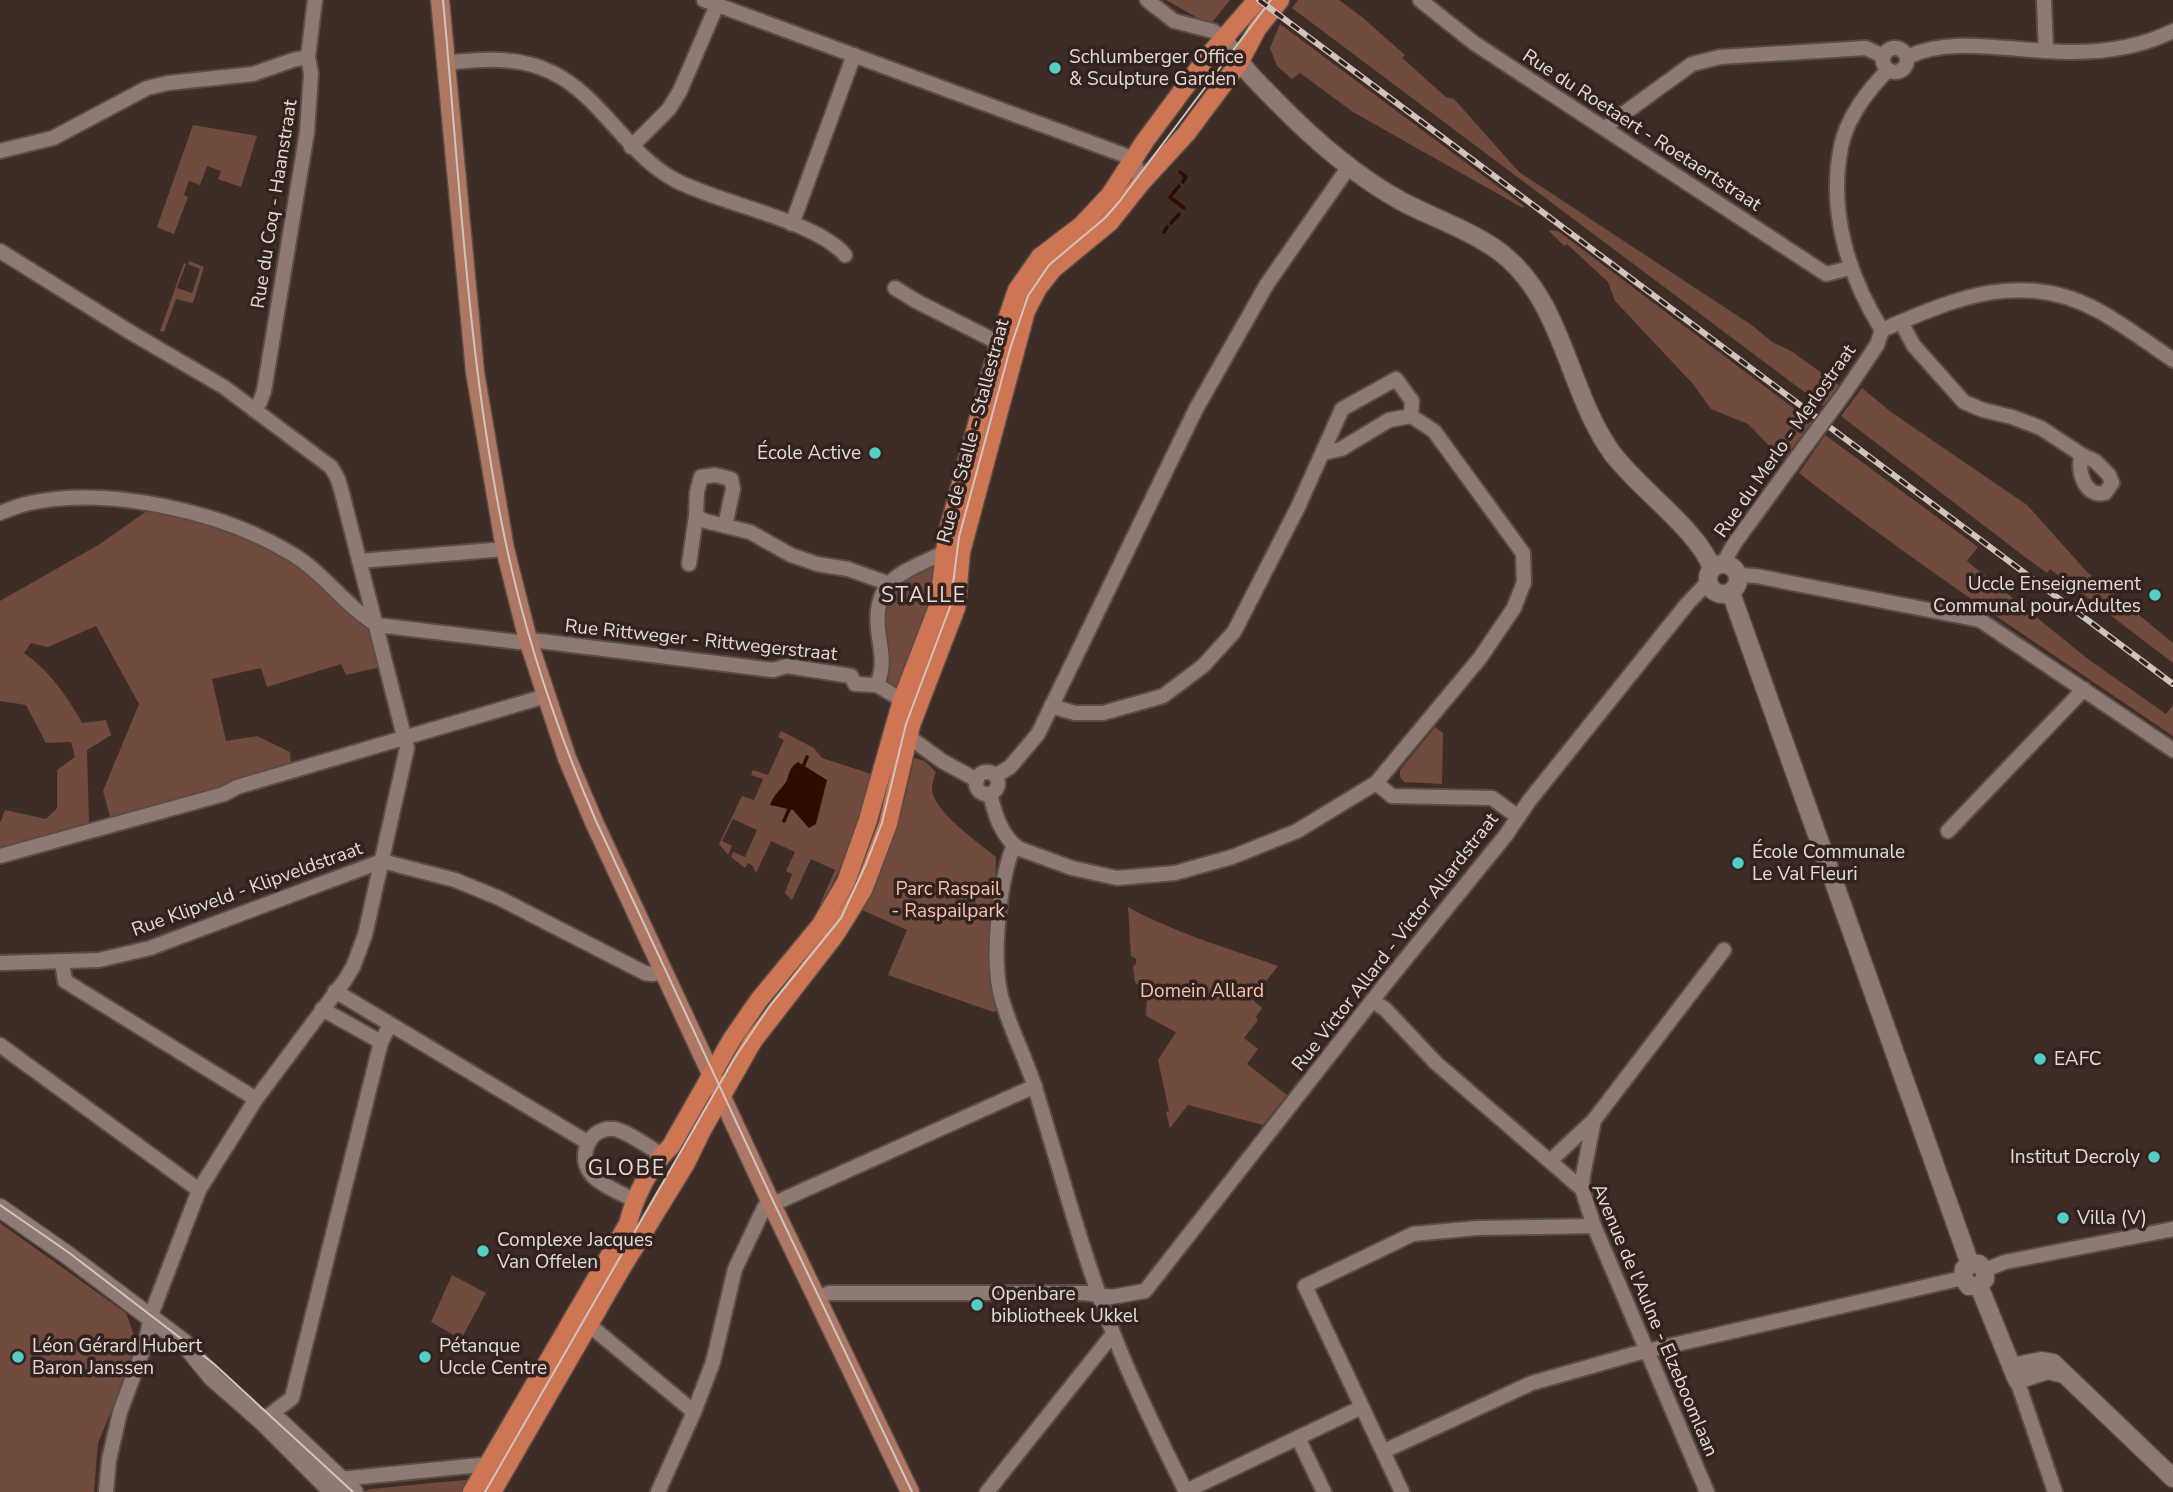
<svg xmlns="http://www.w3.org/2000/svg" width="2173" height="1492" font-family="'Nunito Sans',sans-serif">
	<style>
		.green { fill: #714b3e }
		.water { fill: #2f0a00 }
		.lines { fill: none; stroke-linecap: round; stroke-linejoin: round }
		.stream { stroke: #2f0a00; stroke-width: 3.5 }
		.minor-casing { stroke: #5a4c47; stroke-width: 18 }
		.tertiary-casing { stroke: #5a4c47; stroke-width: 21 }
		.secondary-casing { stroke: #5a4c47; stroke-width: 21 }
		.primary-casing { stroke: #5a4c47; stroke-width: 21 }
		.minor { stroke: #8e7a73; stroke-width: 14 }
		.tertiary { stroke: #8e7a73; stroke-width: 18 }
		.secondary { stroke: #ae7763; stroke-width: 18 }
		.primary { stroke: #ce7553; stroke-width: 18 }
		.tram { stroke: #d0c4bf; stroke-width: 2 }
		.rail-casing { stroke: #d0c4bf; stroke-width: 6 }
		.rail { stroke: #33231e; stroke-width: 3.5; stroke-dasharray: 10; stroke-linecap: butt }
		.minor-bridge-casing { stroke: #5a4c47; stroke-width: 18; stroke-linecap: butt }
		.minor-bridge { stroke: #8e7a73; stroke-width: 14 }
		.poi-dot { fill: #54cdc7; stroke: #33231e; stroke-width: 2.5 }
		.labels { text-anchor: middle; dominant-baseline: central; stroke-width: 7; stroke-linejoin: round; paint-order: stroke }
		.poi-label { font-size: 19px; fill: #e5dad6; stroke: #33231e; text-anchor: start }
		.street-label { font-size: 19px; fill: #e5dad6; stroke: #33231e }
		.park-label { font-size: 19px; fill: #f7c3b0; stroke: #33231e }
		.neighbourhood-label { font-size: 21px; letter-spacing: 2px; fill: #e5dad6; stroke: #33231e }
	</style>
	<rect width="100%" height="100%" fill="#3e2d27"/>
	<!-- green -->
	<g class="green">
		<polygon points="1166,0 1230,0 1210,25"/>
		<polygon points="1298,0 1339,0 1363,18 1405,55 1402,58 1446,97 1454,99 1519,172 1753,326 1772,342 1791,351 1840,386 1823,406 1292,8"/>
		<polygon points="1280,24 1524,206 1523,208 1353,112 1300,73 1292,79 1277,66 1270,48"/>
		<polygon points="193,125 257,136 241,187 218,179 221,171 207,166 200,185 189,181 184,195 188,197 174,234 157,227"/>
		<polygon points="1548,230 1558,231 1812,422 1783,460 1748,424 1711,409 1693,384 1615,301 1608,282 1567,244 1564,246"/>
		<polygon points="189,261 204,267 193,303 176,299 164,332 160,331 184,263 186,264 177,288 192,293 200,269 188,264"/>
		<polygon points="1862,388 1891,412 2027,505 2087,572 2173,643 2173,663 2050,569 2047,573 2025,557 1841,416"/>
		<path d="M1825,435L1978,547L1967,561L2088,659L2166,714L2173,705V736C2047,650 1919,567 1799,473Z"/>
		<path d="M148,510C187,510 264,539 296,562C324,583 345,611 373,631L381,667L346,675L341,664L267,687L261,668L212,679L226,741L257,736L290,752L291,765L228,784L217,791L111,820L103,791L139,704L96,626L48,647L31,643L24,653C50,671 67,696 82,723L106,720L111,735L87,750L89,824L0,851V823L5,810L46,819L57,808V770L75,757L71,742L46,743L26,705L0,701V601L100,544Z"/>
		<path d="M938,562L936,605L898,686L894,688L884,681C883,650 874,606 900,581C909,572 926,567 938,562Z"/>
		<polygon points="1435,727 1443,733 1442,784 1404,782 1400,777 1400,770"/>
		<path d="M781,731L814,748L822,758L871,774C860,819 845,865 821,905L820,904L835,870L811,859L792,900L785,893L792,874L786,871L795,852L771,841L756,873L753,866L748,863L745,868L731,857L733,852L745,857L757,830L733,819L722,841L732,846L728,855L719,844L742,796L754,800L763,779L751,775L753,770L768,775L784,740L778,737Z"/>
		<path d="M914,758L925,761L936,772C934,777 932,784 932,789C932,810 980,844 996,857L995,911L1001,1009L993,1012L888,975L907,930L862,910C888,863 903,811 914,758Z"/>
		<path d="M1128,907C1175,933 1227,948 1278,966L1252,999L1262,1008L1256,1017L1258,1020L1244,1038L1258,1049L1247,1064L1287,1095L1263,1125L1188,1105L1170,1128L1166,1112L1169,1111L1158,1060L1176,1032L1146,1016L1147,993L1135,982L1133,967L1136,964V959L1131,956Z"/>
		<polygon points="0,1223 126,1313 138,1346 98,1443 94,1492 0,1492"/>
		<polygon points="452,1275 486,1293 461,1339 431,1322"/>
		<polygon points="475,1479 467,1492 362,1492 371,1489"/>
	</g>
	<!-- water -->
	<path class="water" d="M798,762L827,780L816,824L809,828L793,810L770,805C774,795 777,793 783,786C791,777 786,770 798,762Z"/>
	<g class="lines">
		<!-- stream -->
		<g class="stream">
			<polyline points="1180,172 1186,177 1183,182"/>
			<polyline points="1179,186 1170,197 1184,208"/>
			<polyline points="1171,223 1179,214"/>
			<polyline points="1164,232 1167,227"/>
			<polyline points="803,767 807,757"/>
			<polyline points="784,821 790,807"/>
		</g>
		<!-- minor casing -->
		<g class="minor-casing">
			<g id="minor">
				<polyline points="704,0 1124,155 1135,163 1141,183"/>
				<polyline points="1147,0 1174,21 1213,31 1223,38"/>
				<polyline points="1420,0 1474,43 1826,274 1850,268"/>
				<polyline points="2044,0 2046,51"/>
				<circle cx="1895" cy="60" r="12"/>
				<path d="M1907,57C1949,37 2002,49 2046,51C2088,54 2135,50 2173,31"/>
				<path d="M446,63C482,59 518,56 551,72C602,96 625,153 675,180C720,204 815,220 845,255"/>
				<polyline points="1607,129 1612,122 1692,64 1720,57 1866,48 1883,56"/>
				<polyline points="631,147 669,109 680,91 717,5"/>
				<polyline points="0,151 53,138 147,88 168,83 253,74 293,60 308,57"/>
				<polyline points="792,224 854,55"/>
				<polyline points="0,251 130,332 224,387 331,467 338,479 342,493 407,748 365,935 353,967 345,980 256,1099 199,1190 151,1315 146,1342 120,1412 109,1460 106,1492"/>
				<polyline points="895,288 916,301 999,343"/>
				<path d="M1901,322L1914,346L1964,402L1983,410L2012,417L2041,428L2082,455L2095,461L2109,475L2112,483L2105,493C2085,498 2076,470 2082,455"/>
				<path d="M1882,330C1954,299 2021,269 2097,310C2123,324 2148,343 2173,360"/>
				<path d="M1882,330C1848,276 1828,211 1841,147C1846,119 1868,90 1888,70"/>
				<polyline points="1846,391 1877,345 1882,330"/>
				<polyline points="254,410 260,402 264,391 307,132 311,74 308,57 315,0"/>
				<polyline points="1323,453 1341,449 1389,420 1411,416"/>
				<path d="M0,513C10,509 20,505 30,503C109,486 224,512 292,554C324,573 345,606 377,625L518,642L531,640L773,670L787,666L851,676L855,684L877,685L902,700"/>
				<polyline points="696,516 705,521 750,532 791,555 817,564 848,569 887,583"/>
				<polyline points="359,561 505,549"/>
				<polyline points="689,564 696,516 697,492 701,477 715,475 731,479 733,489 725,526"/>
				<polyline points="1723,564 1734,544 1798,456"/>
				<polyline points="1738,575 1756,576 1980,620 2173,750"/>
				<path d="M877,685C884,667 882,656 879,637C870,580 900,574 943,553"/>
				<polyline points="909,737 942,761 977,780"/>
				<circle cx="987" cy="783" r="11"/>
				<polyline points="995,776 1010,767 1038,734 1196,409 1267,284 1348,168"/>
				<polyline points="1376,783 1392,796 1492,798 1517,816"/>
				<path d="M990,794C995,814 1001,837 1020,849L1072,868L1117,878L1175,873L1232,857L1297,831L1376,783L1480,658L1514,608L1524,582L1523,553L1434,431L1411,416L1412,401L1396,379L1342,409L1298,507L1234,632L1203,666L1163,696L1103,713H1075L1051,706"/>
				<polyline points="1948,831 2084,689"/>
				<path d="M1014,845C999,882 992,953 1000,992C1008,1026 1026,1057 1036,1091C1062,1175 1084,1261 1117,1343C1137,1394 1162,1443 1186,1492"/>
				<polyline points="0,856 224,794 237,787 546,696"/>
				<polyline points="62,962 65,981 256,1099"/>
				<polyline points="0,963 99,960 150,948 382,861 455,880 499,898 645,973 653,974 663,971"/>
				<polyline points="335,991 587,1142"/>
				<polyline points="1373,1001 1385,1009 1436,1063 1582,1189 1594,1226 1707,1492"/>
				<polyline points="322,1009 381,1042"/>
				<polyline points="0,1045 199,1190"/>
				<polyline points="1594,1120 1724,950"/>
				<polyline points="1550,1161 1594,1120 1583,1175 1582,1189"/>
				<path d="M634,1200C623,1194 599,1184 592,1175C576,1158 589,1126 614,1129C627,1131 650,1148 662,1155"/>
				<polyline points="1985,1270 2005,1262 2173,1229"/>
				<polyline points="818,1298 829,1293 1085,1293 1111,1297 1145,1291 1390,978 1506,835 1529,801 1687,604 1708,582"/>
				<polyline points="582,1319 694,1412"/>
				<polyline points="2017,1380 2055,1492"/>
				<polyline points="262,1421 292,1398 381,1042 390,1025"/>
				<polyline points="1298,1438 1324,1492"/>
				<polyline points="1384,1451 1532,1383 1634,1354 1963,1278"/>
				<polyline points="341,1479 490,1464"/>
				<polyline points="1186,1491 1362,1407"/>
				<polyline points="658,1492 694,1412 713,1362 735,1269 764,1208 1035,1086"/>
				<polyline points="987,1492 1113,1334"/>
				<polyline points="1402,1492 1305,1286 1413,1234 1477,1228 1594,1226"/>
			</g>
		</g>
		<!-- tertiary casing -->
		<g class="tertiary-casing">
			<g id="tertiary">
				<path d="M1223,38C1238,63 1257,82 1277,102C1315,141 1354,175 1401,201C1433,218 1470,230 1500,252C1564,301 1567,390 1612,453C1639,489 1698,530 1712,568"/>
				<circle cx="1723" cy="579" r="15"/>
				<polyline points="1731,593 1970,1264"/>
				<polyline points="0,1208 66,1254 184,1343 212,1377 262,1421 333,1492"/>
				<polyline points="1970,1264 1964,1269 1963,1278 1969,1286 1979,1286"/>
				<polyline points="1970,1264 1979,1264 1985,1270 1985,1279 1979,1286"/>
				<polyline points="1979,1286 2017,1380 2048,1370 2060,1373"/>
				<polyline points="2012,1367 2041,1361 2053,1363 2173,1478"/>
				<polyline points="280,1422 354,1492"/>
			</g>
		</g>
		<!-- secondary casing -->
		<g class="secondary-casing">
			<polyline id="secondary" points="440,0 475,372 505,549 528,640 567,758 594,822 772,1205 910,1492"/>
		</g>
		<!-- primary casing -->
		<g class="primary-casing">
			<g id="primary">
				<path d="M472,1492L628,1224C635,1195 649,1168 671,1146L732,1039L759,1000L820,926L846,882L868,820L902,700L939,604L947,535L999,343L1017,290L1040,257L1082,225L1110,195L1145,141L1205,60L1257,0"/>
				<polyline points="492,1492 621,1269 686,1163 702,1130 753,1041 835,935 863,890 888,824 911,725 956,608 961,552 1026,311 1038,288 1053,269 1110,222 1141,183 1186,134 1239,63 1257,29 1280,0"/>
			</g>
		</g>
		<!-- minor -->
		<use href="#minor" class="minor"/>
		<!-- tertiary -->
		<use href="#tertiary" class="tertiary"/>
		<!-- secondary -->
		<use href="#secondary" class="secondary"/>
		<!-- primary -->
		<use href="#primary" class="primary"/>
		<!-- tram -->
		<g class="tram">
			<path d="M443,0C460,181 468,365 506,544C526,638 558,733 596,821L774,1203L912,1492"/>
			<polyline points="0,1205 68,1252 213,1363 353,1492"/>
			<polyline points="485,1492 734,1059 769,1007 841,918 866,864 882,823 906,724 950,607 959,537 1010,349 1028,296 1049,265 1105,218 1119,202 1271,0"/>
		</g>
		<!-- rail casing -->
		<g class="rail-casing">
			<polyline id="rail" points="1259,0 2173,684"/>
		</g>
		<!-- rail -->
		<use href="#rail" class="rail"/>
		<!-- minor-bridge casing -->
		<g class="minor-bridge-casing">
			<polyline id="minor-bridge" points="1798,456 1846,391"/>
		</g>
		<!-- minor-bridge -->
		<use href="#minor-bridge" class="minor-bridge"/>
	</g>
	<!-- markers -->
	<g class="poi-dot">
		<circle cx="1055" cy="68" r="7"/>
		<circle cx="875" cy="453" r="7"/>
		<circle cx="2155" cy="595" r="7"/>
		<circle cx="1738" cy="863" r="7"/>
		<circle cx="2040" cy="1059" r="7"/>
		<circle cx="2154" cy="1157" r="7"/>
		<circle cx="2063" cy="1218" r="7"/>
		<circle cx="483" cy="1251" r="7"/>
		<circle cx="977" cy="1305" r="7"/>
		<circle cx="18" cy="1357" r="7"/>
		<circle cx="425" cy="1357" r="7"/>
	</g>
	<g class="labels">
		<!-- poi labels -->
		<g class="poi-label">
			<text x="1069" y="57">Schlumberger Office<tspan x="1069" dy="22">&amp; Sculpture Garden</tspan></text>
			<text x="861" y="453" text-anchor="end">École Active</text>
			<text x="2141" y="584" text-anchor="end">Uccle Enseignement<tspan x="2141" dy="22">Communal pour Adultes</tspan></text>
			<text x="1752" y="852">École Communale<tspan x="1752" dy="22">Le Val Fleuri</tspan></text>
			<text x="2054" y="1059">EAFC</text>
			<text x="2140" y="1157" text-anchor="end">Institut Decroly</text>
			<text x="2077" y="1218">Villa (V)</text>
			<text x="497" y="1240">Complexe Jacques<tspan x="497" dy="22">Van Offelen</tspan></text>
			<text x="991" y="1294">Openbare<tspan x="991" dy="22">bibliotheek Ukkel</tspan></text>
			<text x="32" y="1346">Léon Gérard Hubert<tspan x="32" dy="22">Baron Janssen</tspan></text>
			<text x="439" y="1346">Pétanque<tspan x="439" dy="22">Uccle Centre</tspan></text>
		</g>
		<!-- street labels -->
		<g class="street-label">
			<text transform="translate(1642 130) rotate(33)">Rue du Roetaert - Roetaertstraat</text>
			<text transform="translate(274 204) rotate(-81)">Rue du Coq - Haanstraat</text>
			<text transform="translate(973 431) rotate(-75)">Rue de Stalle - Stallestraat</text>
			<text transform="translate(1785 441) rotate(-55)">Rue du Merlo - Merlostraat</text>
			<text transform="translate(701 640) rotate(6)">Rue Rittweger - Rittwegerstraat</text>
			<text transform="translate(247 889) rotate(-20)">Rue Klipveld - Klipveldstraat</text>
			<text transform="translate(1395 942) rotate(-52)">Rue Victor Allard - Victor Allardstraat</text>
			<text transform="translate(1655 1320) rotate(67)">Avenue de l'Aulne - Elzeboomlaan</text>
		</g>
		<!-- park labels -->
		<g class="park-label">
			<text x="948" y="889">Parc Raspail<tspan x="948" dy="22">- Raspailpark</tspan></text>
			<text x="1202" y="991">Domein Allard</text>
		</g>
		<!-- neighbourhood labels -->
		<g class="neighbourhood-label">
			<text x="924" y="595">STALLE</text>
			<text x="627" y="1168">GLOBE</text>
		</g>
	</g>
</svg>
